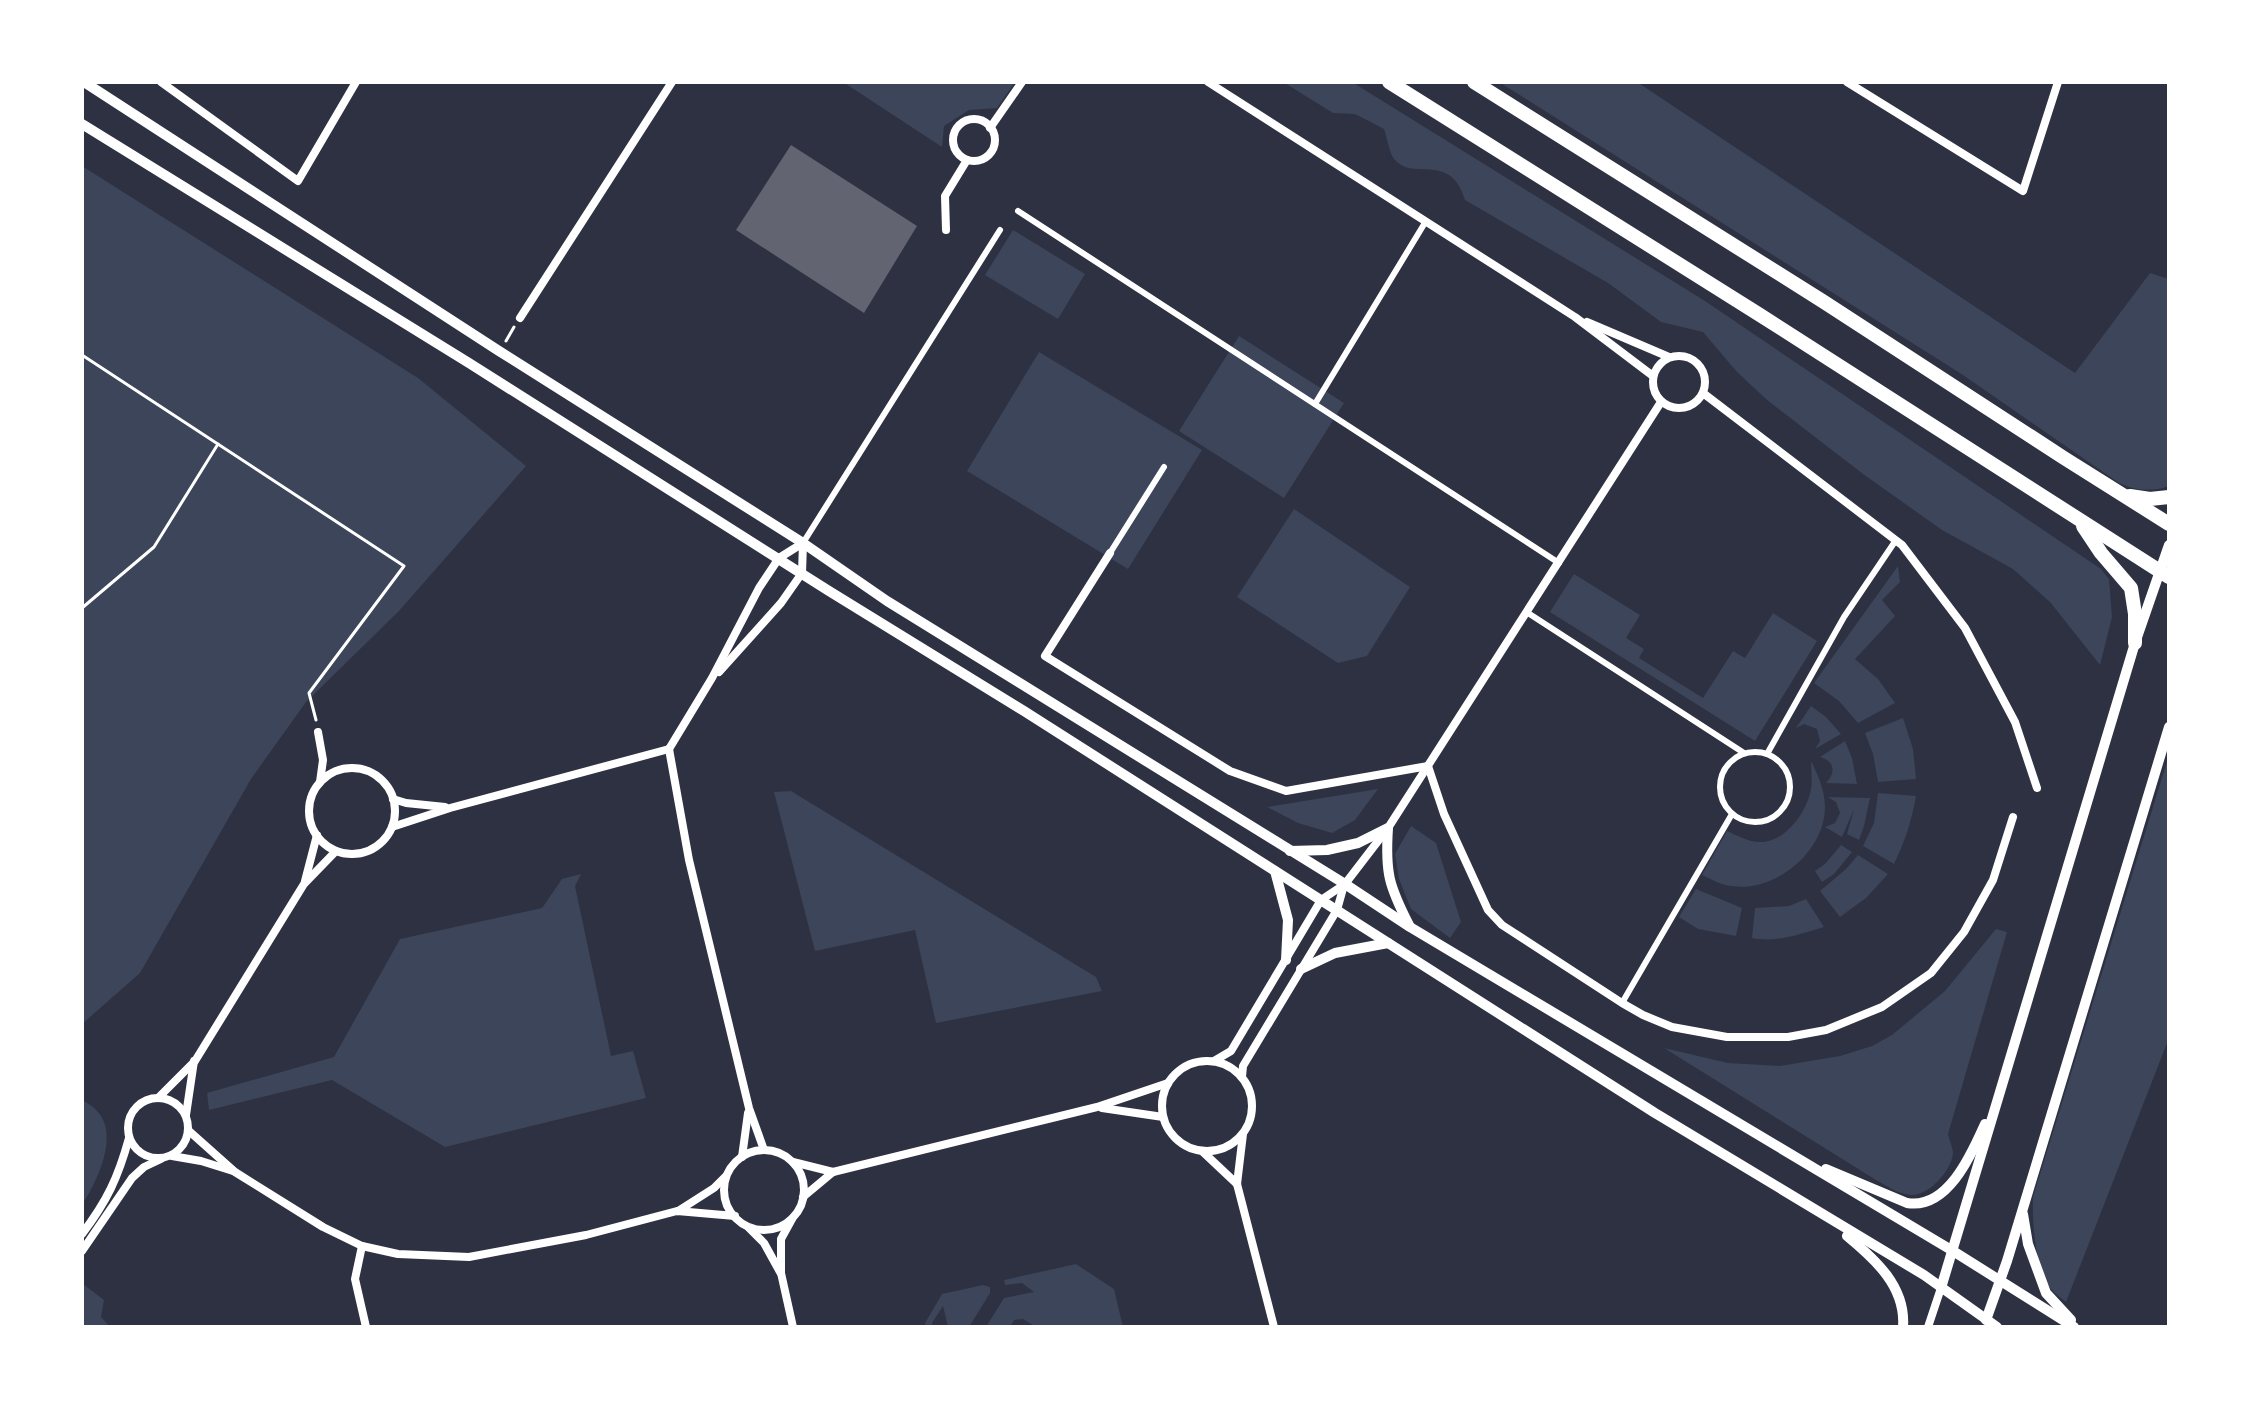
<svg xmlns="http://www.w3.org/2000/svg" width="2251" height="1409" font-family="'Varela Round',sans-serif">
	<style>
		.green { fill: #3c4559 }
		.building { fill: #626471 }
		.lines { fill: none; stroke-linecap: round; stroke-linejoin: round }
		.path { stroke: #fff; stroke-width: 3 }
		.pedestrian { stroke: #fff; stroke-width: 6 }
		.minor { stroke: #fff; stroke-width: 8 }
		.tertiary { stroke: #fff; stroke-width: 10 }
		.trunk { stroke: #fff; stroke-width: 14 }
	</style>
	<rect width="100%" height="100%" fill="#2d3142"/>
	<!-- green -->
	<g class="green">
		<polygon points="843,82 1015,82 997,108 969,110 944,126 942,147"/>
		<path d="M1283,82H1352L1705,301L2101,569L2109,579L2112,617L2100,665L2050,602L2013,569L1942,530L1863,474L1767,400L1737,372L1703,332L1661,322L1608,283L1465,200C1450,150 1414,183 1394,159C1389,152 1387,138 1384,129L1355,114L1333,113Z"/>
		<path d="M1499,82H1637L2075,373L2150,273L2169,279V486C2152,492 2136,491 2119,483L1963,375Z"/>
		<polygon points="82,166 418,378 526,466 399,611 306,702 251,779 140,973 82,1024"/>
		<polygon points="1013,230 1085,274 1058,319 985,275"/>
		<polygon points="1239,336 1344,403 1284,498 1179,431"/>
		<polygon points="1039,352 1202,450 1128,569 967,471"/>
		<polygon points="1294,509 1410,587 1367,656 1338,663 1237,597"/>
		<polygon points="1898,566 1900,582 1882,600 1895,616 1855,659 1878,679 1895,703 1858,723 1839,701 1814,683"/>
		<polygon points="1574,574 1640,615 1626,638 1644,649 1639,658 1703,698 1733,651 1745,658 1773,613 1817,641 1755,741 1550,612"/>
		<polygon points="1811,706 1826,717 1841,734 1815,749 1820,741 1817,729 1804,724 1796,728"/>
		<polygon points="1903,718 1913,749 1916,779 1878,782 1873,754 1865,733"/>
		<path d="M1845,741L1852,758L1857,784L1826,783C1836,773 1835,761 1820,757Z"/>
		<path d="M2169,755V1038L2066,1302C2061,1298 2055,1294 2051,1289C2035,1269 2032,1222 2033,1197Z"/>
		<path d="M1811,761C1819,777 1825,791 1825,808C1824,853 1774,893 1731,886C1721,885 1711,879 1702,875L1727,831C1738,836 1750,843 1763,842C1786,840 1805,814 1810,793C1813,783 1811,772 1811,761Z"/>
		<polygon points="1378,789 1355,820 1332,833 1298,823 1267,807"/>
		<polygon points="791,791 1096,977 1102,991 936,1023 915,930 815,951 774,792"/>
		<path d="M1878,793L1916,796C1912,820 1905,841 1894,864L1863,846L1874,823Z"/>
		<polygon points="1828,797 1870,798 1864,826 1859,840 1847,834 1854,809 1842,837 1825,827 1835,823 1840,813 1836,802"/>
		<polygon points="1411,826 1436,843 1461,922 1450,938 1411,909 1399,879 1395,854"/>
		<polygon points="1841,845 1852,852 1834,874 1822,882 1815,871 1825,864"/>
		<polygon points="1858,855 1888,874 1866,898 1840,917 1820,891 1846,869"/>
		<polygon points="581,874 575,886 611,1056 633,1051 646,1098 445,1147 332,1080 209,1110 207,1093 334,1057 400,939 542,908 562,879"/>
		<polygon points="1696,889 1742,908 1736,936 1698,929 1679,917"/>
		<path d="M1806,899L1824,927C1800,934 1777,943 1752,938L1755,908L1789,906Z"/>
		<path d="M1996,929L2007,932L1948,1134C1949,1139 1953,1148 1953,1153C1952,1170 1929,1196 1911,1195C1898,1194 1887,1186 1876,1180L1664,1048L1728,1063L1780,1066L1840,1056L1872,1046L1892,1035L1945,991Z"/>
		<path d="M82,1100C87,1103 93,1106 97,1111C120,1135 97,1182 82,1205Z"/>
		<polygon points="1076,1264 1114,1289 1123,1327 1036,1327 1023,1319 1014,1320 1010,1327 986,1327 1004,1298 1034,1292 1022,1283 1005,1285 1004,1280"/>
		<polygon points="83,1284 104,1300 101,1317 110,1327 82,1327"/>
		<polygon points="983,1285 990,1287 990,1293 969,1327 948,1327 943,1306 932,1323 933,1327 926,1327 925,1323 942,1294"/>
	</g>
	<!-- building -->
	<polygon class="building" points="791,145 917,226 864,313 736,230"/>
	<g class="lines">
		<!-- path -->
		<g class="path">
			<polyline points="506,341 514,327"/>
			<polyline points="82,355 404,566 309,693 316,720"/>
			<polyline points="82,608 154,547 218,444"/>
		</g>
		<!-- pedestrian -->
		<g class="pedestrian">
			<polyline points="1018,211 1559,563"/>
			<polyline points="1315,404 1426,221"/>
			<polyline points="803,543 1000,230"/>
			<polyline points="1110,553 1164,467"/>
			<polyline points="1528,613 1744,753"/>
			<circle cx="1755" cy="787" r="35"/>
			<polyline points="1767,754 1844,617 1896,540"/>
			<polyline points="1622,1003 1732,814"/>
		</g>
		<!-- minor -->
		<g class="minor">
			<polyline points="161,82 298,181 356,82"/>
			<polyline points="1208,82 1575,317 1653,376"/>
			<polyline points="1847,82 2023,191 2058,82"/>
			<circle cx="974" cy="140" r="21"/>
			<polyline points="990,128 1022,82"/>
			<polyline points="946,230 945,196 967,160"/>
			<polyline points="520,318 672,82"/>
			<polyline points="1587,322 1669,357"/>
			<circle cx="1679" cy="382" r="26"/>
			<polyline points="1703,393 1902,545 1965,628 2015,722 2037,788"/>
			<polyline points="1110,553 1045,656 1230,771 1286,791 1428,766 1444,814 1488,910 1502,925 1622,1003 1643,1015 1672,1027 1727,1037 1788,1037 1826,1030 1882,1007 1931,973 1964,932 1993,880 2013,817"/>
			<polyline points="719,672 781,603 802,573 803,543"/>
			<polyline points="318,732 323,760 320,782"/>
			<polyline points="669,749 689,860 749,1108 764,1150"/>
			<polyline points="669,749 712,678 759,588 779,558 803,543"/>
			<circle cx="352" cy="811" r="43"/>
			<polyline points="393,799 406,803 445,807"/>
			<polyline points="392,827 450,808 669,749"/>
			<polyline points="305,881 317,835"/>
			<circle cx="1207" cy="1106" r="45"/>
			<polyline points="1214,1061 1231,1051 1321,900 1345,884 1388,828 1661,402"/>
			<polyline points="1242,1077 1243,1066 1337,910 1344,885"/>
			<circle cx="158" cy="1128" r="30"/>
			<polyline points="158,1098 195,1061 304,884 336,851"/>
			<polyline points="1102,1108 1163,1117"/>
			<polyline points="186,1115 194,1061"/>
			<polyline points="189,1131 235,1172 323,1227 362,1246 398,1254 469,1257 586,1235 677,1211 735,1216"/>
			<polyline points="1243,1134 1237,1184 1274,1327"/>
			<circle cx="764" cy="1190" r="40"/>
			<polyline points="1203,1152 1237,1184"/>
			<polyline points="172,1156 201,1161 233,1171"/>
			<polyline points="742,1157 748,1113"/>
			<polyline points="793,1162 833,1172"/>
			<polyline points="803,1197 833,1172 1097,1107 1168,1083"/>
			<polyline points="678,1211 714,1188 725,1177"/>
			<polyline points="792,1219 781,1239 781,1273 793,1327"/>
			<polyline points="749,1228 764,1243 780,1272"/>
			<path d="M82,1234C107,1201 118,1178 129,1138"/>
			<polyline points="362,1246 355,1279 366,1327"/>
			<polyline points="82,1251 132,1178 144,1167 161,1159"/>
			<polyline points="1928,1327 1941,1288"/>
		</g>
		<!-- tertiary -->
		<g class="tertiary">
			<polyline points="84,82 499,351 803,543 887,601 1345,884 1410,927 1953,1251 2074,1327"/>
			<polyline points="82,124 469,363 829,591 1024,711 1655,1113 1924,1275 1997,1327"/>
			<path d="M1290,851L1327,850L1358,843L1388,828C1385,873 1389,886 1409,925"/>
			<polyline points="1275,871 1288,920 1286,960"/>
			<polyline points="1301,969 1335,953 1388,943"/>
			<path d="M1826,1169L1907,1203C1948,1210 1972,1153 1985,1124"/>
			<polyline points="2023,1214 2028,1244 2046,1293 2071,1320"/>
			<path d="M1847,1236C1876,1260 1906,1287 1903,1327"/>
			<polyline points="1941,1288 2135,643 2169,545"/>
			<polyline points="1986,1320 2007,1261 2169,727"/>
		</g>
		<!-- trunk -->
		<g class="trunk">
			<polyline points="1389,82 1760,315 2169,577"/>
			<polyline points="1474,82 1824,302 2064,458 2169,524"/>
			<polyline points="2130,496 2150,499 2169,497"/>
			<polyline points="2083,526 2101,553 2131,588 2135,614 2135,643"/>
		</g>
	</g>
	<!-- border -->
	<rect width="2251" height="1409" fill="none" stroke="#ffffff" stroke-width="168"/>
</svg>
